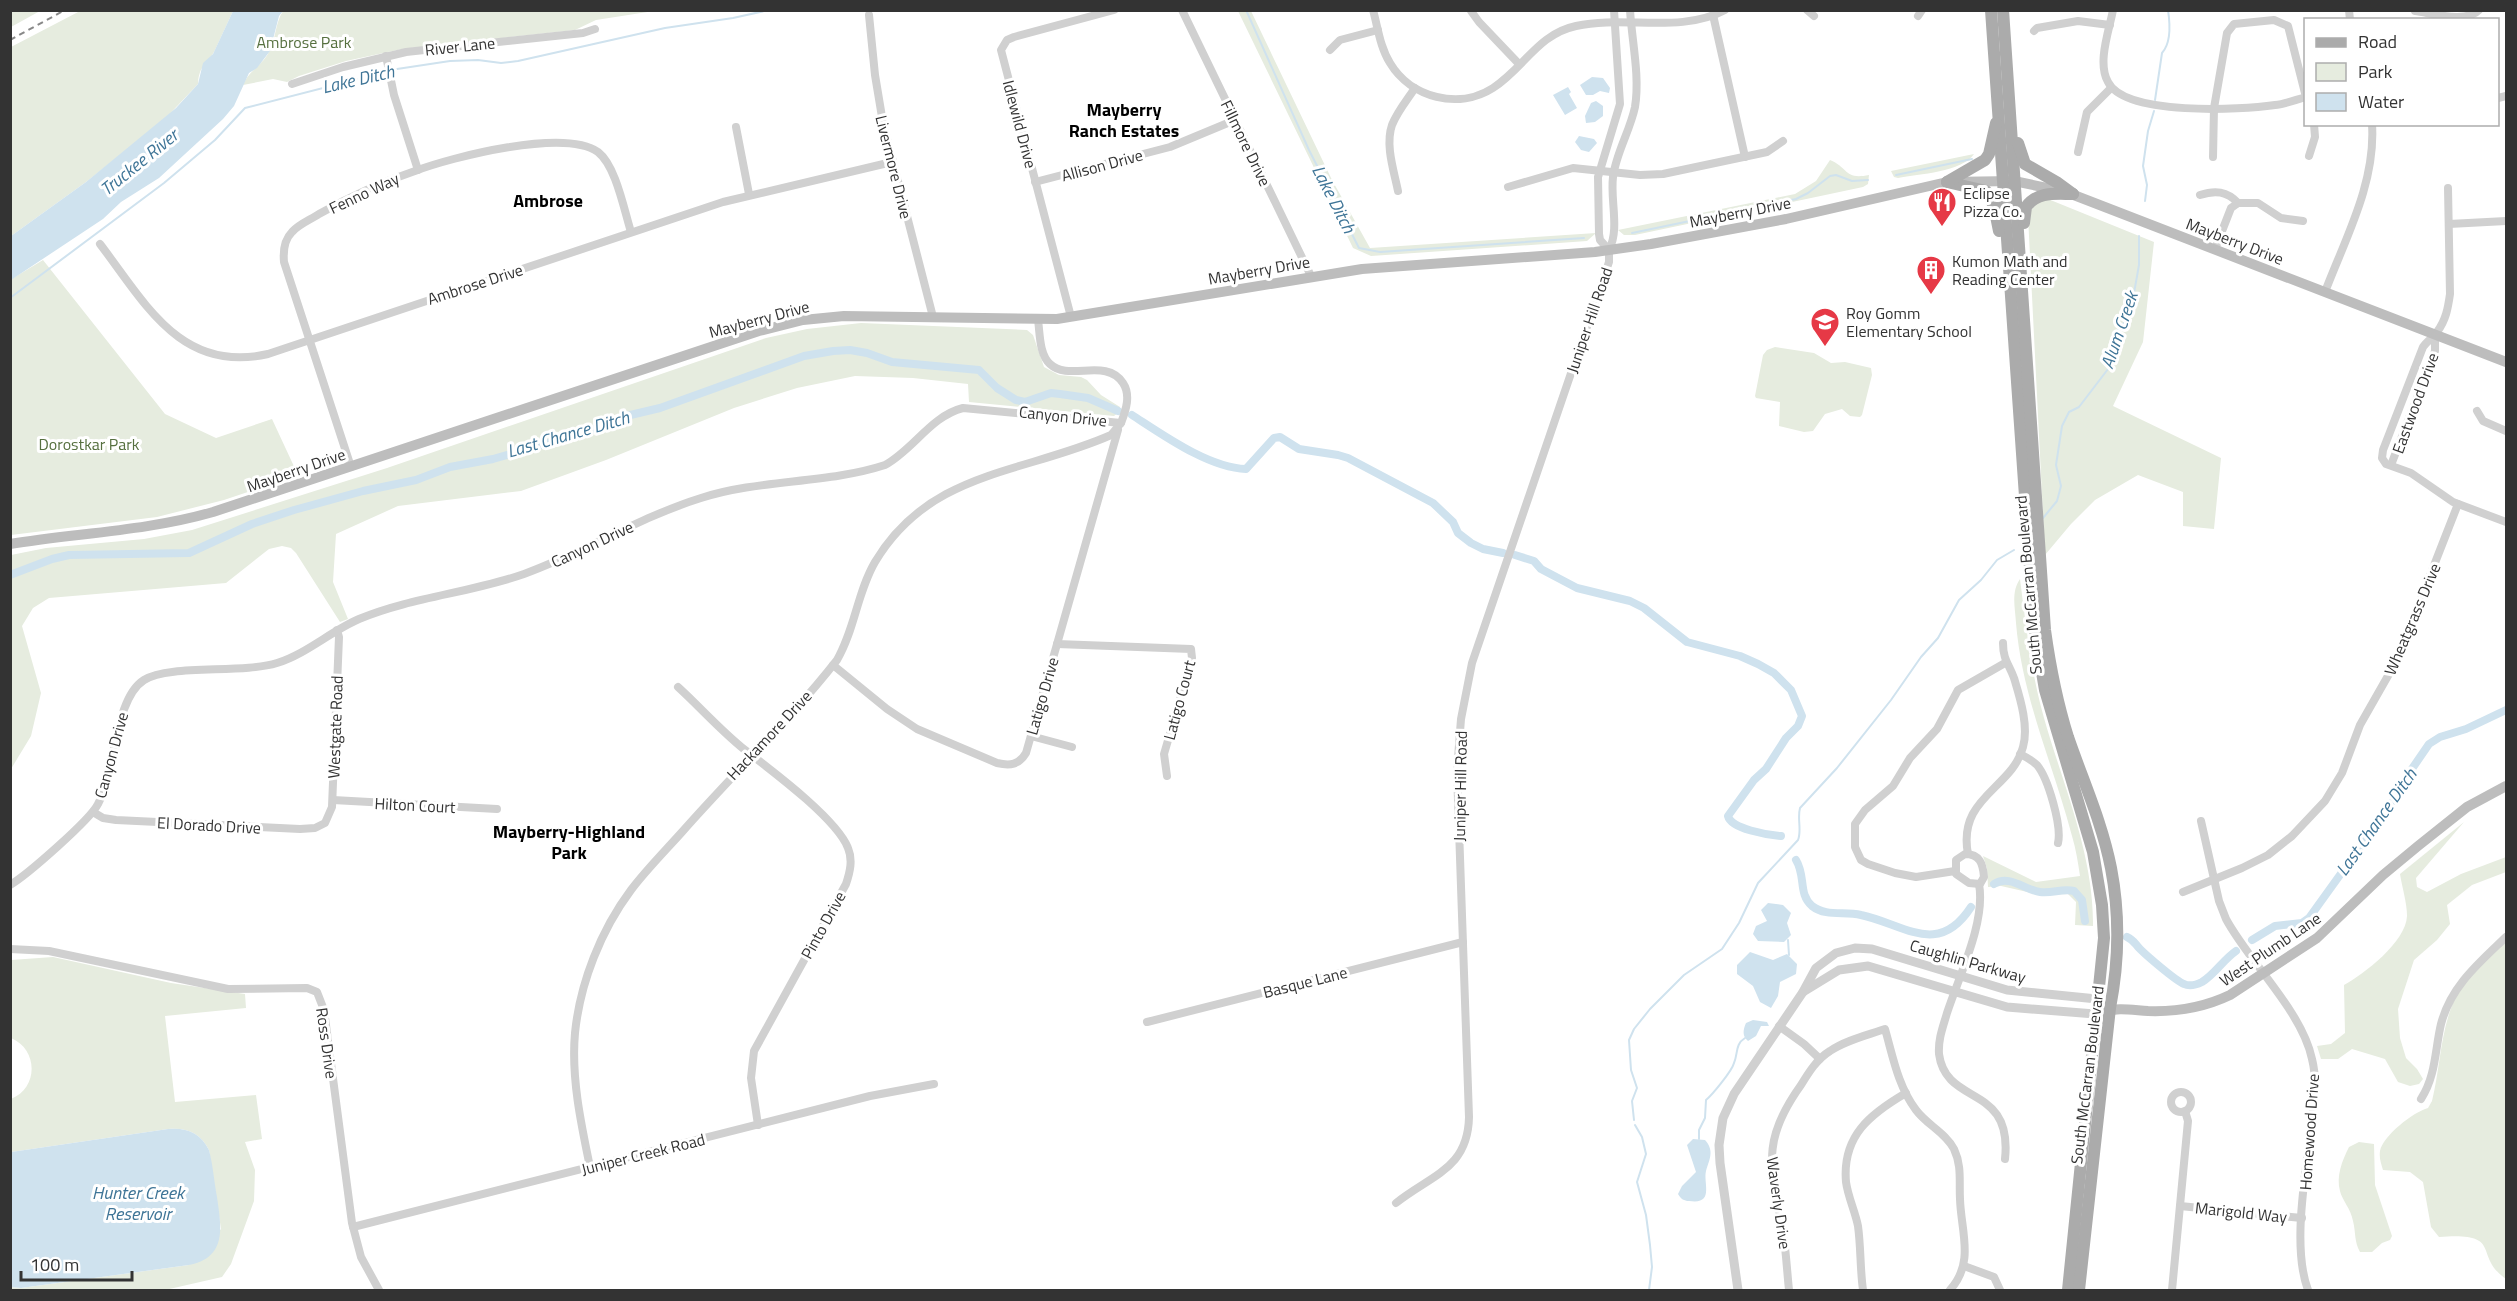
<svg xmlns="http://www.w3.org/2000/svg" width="2517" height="1301" font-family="'Titillium Web',sans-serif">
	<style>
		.green { fill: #e6ecdf }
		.water { fill: #cfe2ee }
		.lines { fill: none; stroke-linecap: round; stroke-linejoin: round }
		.stream { stroke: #cfe2ee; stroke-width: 2 }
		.canal { stroke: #cfe2ee; stroke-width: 8 }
		.minor { stroke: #d0d0d0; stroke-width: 8 }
		.tertiary { stroke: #d0d0d0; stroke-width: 9 }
		.secondary { stroke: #bdbdbd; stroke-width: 10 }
		.primary { stroke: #ababab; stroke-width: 12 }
		.rail { stroke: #888; stroke-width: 2; stroke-dasharray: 6 4.5; stroke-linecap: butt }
		.labels { text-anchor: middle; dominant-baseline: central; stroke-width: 6; stroke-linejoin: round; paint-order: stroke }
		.park-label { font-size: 16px; fill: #56703f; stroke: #fff }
		.street-label { font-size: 16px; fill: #333; stroke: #fff }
		.poi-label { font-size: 16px; fill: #333; stroke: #fff; text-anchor: start }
		.water-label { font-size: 18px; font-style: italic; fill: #3f7597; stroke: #fff }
		.neighbourhood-label { font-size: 18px; font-weight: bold; fill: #000; stroke: #fff }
	</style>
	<rect width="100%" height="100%" fill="#fff"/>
	<!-- green -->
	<g class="green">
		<polygon points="11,10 40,10 40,11 11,27"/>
		<path d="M80,11H233C227,24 221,37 215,50C208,64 199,64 198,84L163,121L86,182L11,236V47Z"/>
		<path d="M283,11H654L596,20L575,30L402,49L346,61L299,76L287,82L273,79L243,85C250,69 261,67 269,52C276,39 275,23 283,11Z"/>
		<polygon points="1238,11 1251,11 1332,180 1370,248 1596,233 1587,241 1371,256 1353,248"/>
		<path d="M1974,154C1962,172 1919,174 1898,178L1894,177L1891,171Z"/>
		<path d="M1830,160C1849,168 1844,180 1869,175L1868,184L1863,187L1635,235H1624L1618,230L1795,194L1816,181Z"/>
		<polygon points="2048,199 2154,242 2143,342 2113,406 2221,458 2214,529 2183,526 2183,492 2138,475 2095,500 2071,524 2045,555 2028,216 2035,203"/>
		<polygon points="43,260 165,414 216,438 272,419 298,475 224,500 157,517 11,535 10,280"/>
		<polygon points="861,323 1027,330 1033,335 1044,367 1059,375 1081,377 1087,380 1101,395 1120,407 1119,412 1114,416 969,402 968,384 913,378 855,376 797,388 734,408 606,460 521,491 398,506 336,534 333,582 348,619 340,622 296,553 291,548 282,546 269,549 226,583 49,598 33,608 22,626 41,693 31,736 11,769 11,555 46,548 144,539 192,530 387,468 766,338 807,329"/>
		<polygon points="1775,347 1814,353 1831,363 1845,362 1871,368 1872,375 1862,415 1860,417 1850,416 1842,409 1825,414 1813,431 1804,432 1779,426 1780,402 1756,398 1755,396 1763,355 1767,350"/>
		<path d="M2020,579C2026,626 2031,672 2044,718C2063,785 2094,855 2093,926L2075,925L2076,902L2068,894L2041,895L2001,886L1988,887L1987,868L1983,856L2036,882L2080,876C2078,863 2076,849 2072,836C2053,764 2022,697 2016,623C2015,607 2011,592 2020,579Z"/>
		<path d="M2464,822L2416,878L2417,887L2427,892L2461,874L2506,857V872L2472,885L2447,905L2450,924L2437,940L2414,960L2398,1009L2400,1038L2406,1058L2417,1069L2423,1079L2419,1084L2410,1086L2398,1082L2385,1059L2352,1049L2338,1059H2321L2317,1046L2331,1044L2345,1033L2344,985C2364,974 2406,942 2407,916C2407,903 2402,887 2400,874Z"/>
		<path d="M2506,942V1279C2472,1255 2505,1232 2439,1237L2431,1227L2423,1182L2410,1172L2383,1170C2381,1163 2379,1158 2380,1151C2383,1136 2413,1112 2428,1108L2432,1101C2442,1061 2440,1014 2466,981C2477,967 2493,954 2506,942Z"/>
		<path d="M53,957L171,983L245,994L246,1008L165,1016L175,1102L256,1095L262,1139L245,1142L255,1170L254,1201L231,1264L222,1277L165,1290H11L10,1287L21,1288L189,1265L221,1229L209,1150C201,1133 186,1127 168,1129L11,1152V1099C39,1088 38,1049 11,1038V960Z"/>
		<path d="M2359,1142L2374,1144L2375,1185L2392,1236L2390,1240L2382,1243L2372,1252H2360C2354,1241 2356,1233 2353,1221C2351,1209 2342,1200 2340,1191C2336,1176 2342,1161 2349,1147Z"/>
	</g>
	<!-- water -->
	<g class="water">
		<polygon points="233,11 283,11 279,16 270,51 257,68 249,73 234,106 223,119 159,178 121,202 103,219 11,280 11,236 86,182 176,108 198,84 203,63 213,54"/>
		<polygon points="1592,77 1603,78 1610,88 1609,93 1600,91 1593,95 1586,95 1580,85"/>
		<polygon points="1568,87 1571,92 1569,94 1577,108 1565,115 1553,95"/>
		<polygon points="1596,101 1603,106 1603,116 1595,122 1586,123 1585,116 1591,103"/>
		<polygon points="1579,136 1594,139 1597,143 1589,152 1581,150 1575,142"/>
		<polygon points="1768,903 1783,905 1791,913 1787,923 1791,935 1784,942 1758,941 1753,934 1756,926 1767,921 1761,910"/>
		<polygon points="1750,952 1773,960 1787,954 1797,964 1796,974 1780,982 1778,996 1771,1008 1760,1002 1753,986 1737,974 1737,965"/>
		<path d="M1753,1020L1767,1022L1769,1026H1761L1756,1036L1748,1041C1742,1036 1743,1030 1746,1023Z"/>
		<path d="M168,1129C186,1127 201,1133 209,1150C213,1165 214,1181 217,1197C221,1226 228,1257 189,1265L21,1288L11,1287V1152Z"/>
		<path d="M1693,1139L1705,1140C1715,1151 1709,1160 1706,1171C1703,1183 1715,1205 1689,1201C1684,1201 1681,1199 1678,1194L1682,1186L1696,1172L1687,1145Z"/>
	</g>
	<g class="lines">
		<!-- stream -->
		<g class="stream">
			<polyline points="1246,10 1309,150 1359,248 1380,252 1584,238"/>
			<path d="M2155,100L2162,53C2172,42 2170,23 2168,10"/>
			<polyline points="1896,175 1972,159"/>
			<polyline points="2145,201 2147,185 2143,166 2148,131 2154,111"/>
			<polyline points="1632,233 1796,199 1808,193 1830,176 1836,175 1852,181 1868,180"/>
			<polyline points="10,298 164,183 215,140 245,108 397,69 450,61 478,60 501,63 518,61 665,28 733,18 769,10"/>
			<polyline points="2043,518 2057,501 2061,486 2056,465 2062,426 2069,412 2079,407 2108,369 2107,357 2110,347 2116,340 2117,331 2124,323 2134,293 2139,265 2139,236"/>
			<polyline points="1788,940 1789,955"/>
			<path d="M1634,1120L1632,1101L1637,1088L1631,1070L1629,1040L1634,1029L1650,1009L1684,975L1722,949L1739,923L1758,883L1798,840C1802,830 1797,819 1800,808L1837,768L1891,700L1921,657L1938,638L1959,600L1981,580L1997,560L2014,550"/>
			<polyline points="1635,1125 1642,1137 1646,1154 1637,1182 1646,1215 1650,1245 1652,1267 1649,1290"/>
			<path d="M1699,1139V1130L1705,1118L1706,1100C1712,1095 1732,1071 1734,1063C1738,1054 1735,1044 1745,1038"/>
		</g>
		<!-- canal -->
		<g class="canal">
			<path d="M1132,415C1163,435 1209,468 1246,469L1274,438L1280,437L1299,449L1338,455L1348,458L1433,503L1453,522L1458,533L1471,543L1483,549L1503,553"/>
			<path d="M1515,555L1534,561L1541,569L1577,588L1630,601L1644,608L1687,642L1740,656L1758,664L1774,673L1791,690L1802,716L1798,726L1786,738L1766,769L1754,780L1728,816C1731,829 1768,835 1781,836"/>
			<polyline points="10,575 52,559 69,555 189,553 252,524 294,510 363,491 416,480 450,467 493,459 593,430 622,417 660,408 804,356 833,351 850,350 867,353 892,362 979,370 997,388 1016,400 1025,402 1051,393 1060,394 1088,398 1118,411"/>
			<path d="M1796,860C1806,876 1798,894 1812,906C1826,917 1844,911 1861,915C1904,924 1938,958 1971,907"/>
			<path d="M1994,884C2009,874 2025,890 2040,892C2052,894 2062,888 2074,891L2082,900L2085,921"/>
			<path d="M2127,937C2134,940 2135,944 2140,949C2147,956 2176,981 2184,984C2190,987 2196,985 2202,982C2214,975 2223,960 2236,951"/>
			<polyline points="2252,940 2275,926 2302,923 2309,918 2399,793 2405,779 2429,744 2440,737 2466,729 2506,710"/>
		</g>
		<!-- minor -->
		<g class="minor">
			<polyline points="1182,10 1311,276"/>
			<path d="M1373,10C1378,28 1380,47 1390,63C1411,98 1459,110 1493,88C1524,68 1538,34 1576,26C1624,15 1680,34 1725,10"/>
			<polyline points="1807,10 1814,16"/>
			<path d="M2113,10C2109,31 2097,63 2108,82C2125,116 2241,110 2275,105C2285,104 2295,100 2306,97"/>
			<polyline points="2349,10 2350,20"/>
			<polyline points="1471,11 1479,22 1519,64"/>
			<path d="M2415,11C2432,13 2466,24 2479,10"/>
			<polyline points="869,15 875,75 883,123 933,317"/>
			<polyline points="1713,15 1745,157"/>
			<polyline points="1918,16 1922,10"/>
			<polyline points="2034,31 2037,28 2078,21 2110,25"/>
			<polyline points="1330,50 1340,40 1378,30"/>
			<polyline points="386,56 394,95 418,170"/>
			<polyline points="292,84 343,67 406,52 583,33 595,29"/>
			<polyline points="2498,98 2506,96"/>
			<polyline points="736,127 749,194"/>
			<polyline points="2078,152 2087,112 2111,88"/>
			<polyline points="2309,156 2315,137 2314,124"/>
			<polyline points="2213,157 2214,108 2227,33 2234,24 2274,20 2288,26 2306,97"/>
			<polyline points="1035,182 1170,147 1235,120"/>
			<polyline points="1508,187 1573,168 1640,175 1663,174 1767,152 1783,141"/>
			<path d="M2448,188L2450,294C2448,308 2446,320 2437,332C2433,338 2427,341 2423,347L2383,450L2382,458L2386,464L2411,473L2453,502L2506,522"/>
			<path d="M1398,191C1394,171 1385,145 1392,125C1397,112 1407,100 1415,88"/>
			<path d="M2200,195C2215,190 2227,191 2238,203"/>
			<polyline points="2449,224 2506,221"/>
			<path d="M100,244C145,303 181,374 268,354L723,202L892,162"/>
			<polyline points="2215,249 2231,208 2238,203 2258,203 2281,218 2303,221"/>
			<polyline points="1609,250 1600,240 1599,234 1598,177 1620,104 1614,10"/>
			<path d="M1609,250C1620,229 1610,200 1613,177C1616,153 1630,131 1635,107C1640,76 1632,42 1630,10"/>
			<path d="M2325,292C2345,239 2376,183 2372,124"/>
			<polyline points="1071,317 1001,50 1007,40 1014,37 1114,10"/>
			<polyline points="2477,411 2483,421 2506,431"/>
			<polyline points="2391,465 2435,351 2435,335"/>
			<path d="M351,467L284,262C283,251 284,240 292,232C299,224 310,220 319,214C349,197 382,182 415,171C452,157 565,128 598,152C616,166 624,210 631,232"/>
			<polyline points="1057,644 1191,649 1192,658 1164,754 1167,776"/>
			<path d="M833,665L887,709L917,729L997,763C1010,766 1019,765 1026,753L1118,430"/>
			<path d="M678,687C700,707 721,731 745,750C771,770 837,819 848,848C853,860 850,872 846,884L754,1051L751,1078L758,1125"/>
			<polyline points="1031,736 1072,747"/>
			<path d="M2020,754C2026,757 2032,760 2037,765C2048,778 2062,826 2058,843"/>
			<polyline points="333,800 497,809"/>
			<polyline points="93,812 103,818 116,820 300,829 315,828 325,823 332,807 339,637 337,630"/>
			<path d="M2201,821L2219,901L2226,919C2249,962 2302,1011 2312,1059C2317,1079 2315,1098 2312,1118C2307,1167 2291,1245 2308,1290"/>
			<path d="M1965,854C1980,854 1983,864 1984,877L1980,884L1969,883L1956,874V860Z"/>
			<path d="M1968,854C1957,797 2012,789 2023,747C2029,726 2020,698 2014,678C2009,664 2003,660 2003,643"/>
			<polyline points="1955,871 1916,877 1895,873 1868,864 1861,860 1855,847 1855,824 1865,810 1893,786 1910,758 1937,729 1958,690 2005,663"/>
			<path d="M1979,884C1986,922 1959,976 1947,1013C1943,1027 1938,1039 1939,1054C1946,1107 2013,1083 2005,1159"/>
			<path d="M10,885C27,875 90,820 98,804C116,771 114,699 144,680C169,664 242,674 277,663C306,654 331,631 359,619C412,597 470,593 524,574C585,552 640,517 701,498C759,479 827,484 885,465C913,450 931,416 963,408L1121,423C1126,410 1131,395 1123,383C1106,357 1069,382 1050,364C1039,354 1040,333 1038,320"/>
			<polyline points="2183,892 2242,868 2268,855 2292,836 2325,801 2342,773 2360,725 2397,660 2458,504"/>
			<polyline points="10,949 49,951 228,989 307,988 317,992 324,1010 352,1223 361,1257 379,1290"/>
			<polyline points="1147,1022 1463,942"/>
			<polyline points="1779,1026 1804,1044 1820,1059"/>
			<circle cx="2181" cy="1102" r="10"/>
			<path d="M2421,1099C2436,1076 2435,1049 2441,1024C2451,986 2479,963 2506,937"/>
			<path d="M590,1167C581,1124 571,1077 575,1033C580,983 601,930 631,890C646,870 665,851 682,832C732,775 790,720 837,660C855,629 857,593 875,562C930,470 1023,474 1111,435L1121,423"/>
			<path d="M1396,1203C1431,1175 1468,1169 1469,1117L1457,771L1461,719L1472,663L1609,262V250"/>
			<polyline points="2180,1206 2302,1218"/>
			<polyline points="353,1227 870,1096 934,1084"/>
			<polyline points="1964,1266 1994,1277 2000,1290"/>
			<path d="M1789,1290C1787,1271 1786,1251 1783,1231C1771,1167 1760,1142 1801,1085C1809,1072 1817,1059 1830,1051C1846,1040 1868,1035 1885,1029C1893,1057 1898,1086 1916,1110C1927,1125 1945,1132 1954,1149C1962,1166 1959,1181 1960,1199C1961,1232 1975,1262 1950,1290"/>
			<path d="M1863,1290C1860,1269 1861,1248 1858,1226C1855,1211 1848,1197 1846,1182C1842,1136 1870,1114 1906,1093"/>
			<polyline points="2172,1290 2188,1121 2185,1111"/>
		</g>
		<!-- tertiary -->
		<g class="tertiary">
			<polyline points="1803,992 1839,970 1868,966 2007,1007 2095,1014"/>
			<polyline points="1738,1290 1720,1163 1719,1145 1723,1118 1734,1094 1803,992 1816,968 1836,953 1855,948 1872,949 2007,990 2097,999"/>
		</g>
		<!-- secondary -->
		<g class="secondary">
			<path d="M10,544C78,533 147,531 213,512L759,331L803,320L844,316L1057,319L1362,269L1595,252L1651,244L1786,219L1947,182L2014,181L2066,192L2506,362"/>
			<path d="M2103,1012C2117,1007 2132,1010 2148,1011C2177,1012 2203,1008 2230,995L2317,938L2383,875L2418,846L2467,807L2506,786"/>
		</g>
		<!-- primary -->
		<g class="primary">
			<polyline points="1991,10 2034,625 2045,690 2093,852 2102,905 2104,938 2068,1290"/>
			<path d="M2003,10L2045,630C2050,666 2057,702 2068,737C2083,781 2102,822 2111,868C2120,915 2119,962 2110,1008L2079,1290"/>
			<polyline points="2018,143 2025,164 2058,183 2073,194"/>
			<polyline points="1947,182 1986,191 1994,206 1999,231"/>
			<polyline points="1947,182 1985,160 1989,154 1996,123"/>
			<path d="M2024,223L2026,207C2037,191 2056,194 2073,194"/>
		</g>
		<!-- rail -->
		<polyline class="rail" points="10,40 65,10"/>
	</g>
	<!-- icons -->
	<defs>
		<g id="restaurant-pin" transform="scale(1.5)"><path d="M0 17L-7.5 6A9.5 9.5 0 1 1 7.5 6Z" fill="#e63946" stroke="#fff"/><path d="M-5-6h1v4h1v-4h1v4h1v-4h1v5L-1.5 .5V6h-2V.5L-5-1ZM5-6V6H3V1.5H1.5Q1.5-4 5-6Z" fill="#fff"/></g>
		<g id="building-pin" transform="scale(1.5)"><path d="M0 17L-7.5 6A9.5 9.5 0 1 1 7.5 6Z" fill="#e63946" stroke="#fff"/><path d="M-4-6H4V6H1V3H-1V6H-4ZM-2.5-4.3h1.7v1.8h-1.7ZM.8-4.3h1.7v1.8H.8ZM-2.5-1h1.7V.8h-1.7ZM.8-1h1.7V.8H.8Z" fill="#fff"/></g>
		<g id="school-pin" transform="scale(1.5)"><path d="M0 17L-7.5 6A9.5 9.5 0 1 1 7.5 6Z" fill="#e63946" stroke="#fff"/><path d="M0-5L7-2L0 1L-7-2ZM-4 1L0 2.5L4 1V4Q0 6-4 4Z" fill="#fff"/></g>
	</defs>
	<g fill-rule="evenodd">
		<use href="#restaurant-pin" x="1942" y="202"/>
		<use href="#building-pin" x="1931" y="270"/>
		<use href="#school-pin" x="1825" y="322"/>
	</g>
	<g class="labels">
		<!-- park labels -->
		<g class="park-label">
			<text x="304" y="42">Ambrose Park</text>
			<text x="89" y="444">Dorostkar Park</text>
		</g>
		<!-- street labels -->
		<g class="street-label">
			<text transform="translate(460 46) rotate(-6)">River Lane</text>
			<text transform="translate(1020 124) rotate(75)">Idlewild Drive</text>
			<text transform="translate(1246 143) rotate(64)">Fillmore Drive</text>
			<text transform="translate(1102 165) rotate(-15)">Allison Drive</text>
			<text transform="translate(894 167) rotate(76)">Livermore Drive</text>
			<text transform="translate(364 193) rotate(-25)">Fenno Way</text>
			<text transform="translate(1740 212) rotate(-11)">Mayberry Drive</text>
			<text transform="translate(2235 241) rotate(21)">Mayberry Drive</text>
			<text transform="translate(1259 270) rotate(-10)">Mayberry Drive</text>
			<text transform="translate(475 284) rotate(-18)">Ambrose Drive</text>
			<text transform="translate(759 319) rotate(-15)">Mayberry Drive</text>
			<text transform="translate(1589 320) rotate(-71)">Juniper Hill Road</text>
			<text transform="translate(2415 403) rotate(-70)">Eastwood Drive</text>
			<text transform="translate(1063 416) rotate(6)">Canyon Drive</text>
			<text transform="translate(296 470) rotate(-19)">Mayberry Drive</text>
			<text transform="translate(592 544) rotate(-25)">Canyon Drive</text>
			<text transform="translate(2028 585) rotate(-95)">South McCarran Boulevard</text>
			<text transform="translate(2412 619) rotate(-67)">Wheatgrass Drive</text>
			<text transform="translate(1042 696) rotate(-74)">Latigo Drive</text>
			<text transform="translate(1179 700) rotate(-75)">Latigo Court</text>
			<text transform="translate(335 727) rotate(-88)">Westgate Road</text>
			<text transform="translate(769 735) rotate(-47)">Hackamore Drive</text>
			<text transform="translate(111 755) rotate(-75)">Canyon Drive</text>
			<text transform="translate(1460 786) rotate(-89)">Juniper Hill Road</text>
			<text transform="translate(415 805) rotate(3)">Hilton Court</text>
			<text transform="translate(209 825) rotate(3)">El Dorado Drive</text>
			<text transform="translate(823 925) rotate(-61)">Pinto Drive</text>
			<text transform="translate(2270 949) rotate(-34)">West Plumb Lane</text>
			<text transform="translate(1968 961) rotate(16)">Caughlin Parkway</text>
			<text transform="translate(1305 982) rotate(-14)">Basque Lane</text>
			<text transform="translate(327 1043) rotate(82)">Ross Drive</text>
			<text transform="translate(2087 1075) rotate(-83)">South McCarran Boulevard</text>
			<text transform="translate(2309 1132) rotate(-86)">Homewood Drive</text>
			<text transform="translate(643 1154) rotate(-14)">Juniper Creek Road</text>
			<text transform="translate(1779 1203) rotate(82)">Waverly Drive</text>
			<text transform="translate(2241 1212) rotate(6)">Marigold Way</text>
		</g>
		<!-- poi labels -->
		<g class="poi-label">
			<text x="1963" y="193">Eclipse<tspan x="1963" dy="18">Pizza Co.</tspan></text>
			<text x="1952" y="261">Kumon Math and<tspan x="1952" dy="18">Reading Center</tspan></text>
			<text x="1846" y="313">Roy Gomm<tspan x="1846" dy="18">Elementary School</tspan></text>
		</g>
		<!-- water labels -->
		<g class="water-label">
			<text transform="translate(358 79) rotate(-13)">Lake Ditch</text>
			<text transform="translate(139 162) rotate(-39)">Truckee River</text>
			<text transform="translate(1334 199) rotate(63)">Lake Ditch</text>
			<text transform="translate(2119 330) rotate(-71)">Alum Creek</text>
			<text transform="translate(568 434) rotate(-16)">Last Chance Ditch</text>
			<text transform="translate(2376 822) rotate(-55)">Last Chance Ditch</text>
			<text x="138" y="1192">Hunter Creek<tspan x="138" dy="21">Reservoir</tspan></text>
		</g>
		<!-- neighbourhood labels -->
		<g class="neighbourhood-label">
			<text x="1124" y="109">Mayberry<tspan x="1124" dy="21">Ranch Estates</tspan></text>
			<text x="548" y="200">Ambrose</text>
			<text x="569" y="831">Mayberry-Highland<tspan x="569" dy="21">Park</tspan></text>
		</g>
	</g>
	<!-- border -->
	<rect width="2517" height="1301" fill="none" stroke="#333333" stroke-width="24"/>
	<!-- legend -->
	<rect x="2304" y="18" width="195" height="108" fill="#ffffff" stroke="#adadad" stroke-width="1.5"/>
	<rect x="2316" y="38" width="30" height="9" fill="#ababab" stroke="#adadad" stroke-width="1.5"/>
	<text x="2358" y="48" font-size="18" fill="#333333">Road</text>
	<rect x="2316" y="63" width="30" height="18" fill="#e6ecdf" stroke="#adadad" stroke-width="1.5"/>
	<text x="2358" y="78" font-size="18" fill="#333333">Park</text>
	<rect x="2316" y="93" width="30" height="18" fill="#cfe2ee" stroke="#adadad" stroke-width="1.5"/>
	<text x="2358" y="108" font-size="18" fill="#333333">Water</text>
	<!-- scale -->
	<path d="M21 1271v9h111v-9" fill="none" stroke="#333333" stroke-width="3"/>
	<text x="30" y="1271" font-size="18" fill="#333333" stroke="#ffffff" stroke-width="4.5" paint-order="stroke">100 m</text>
</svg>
